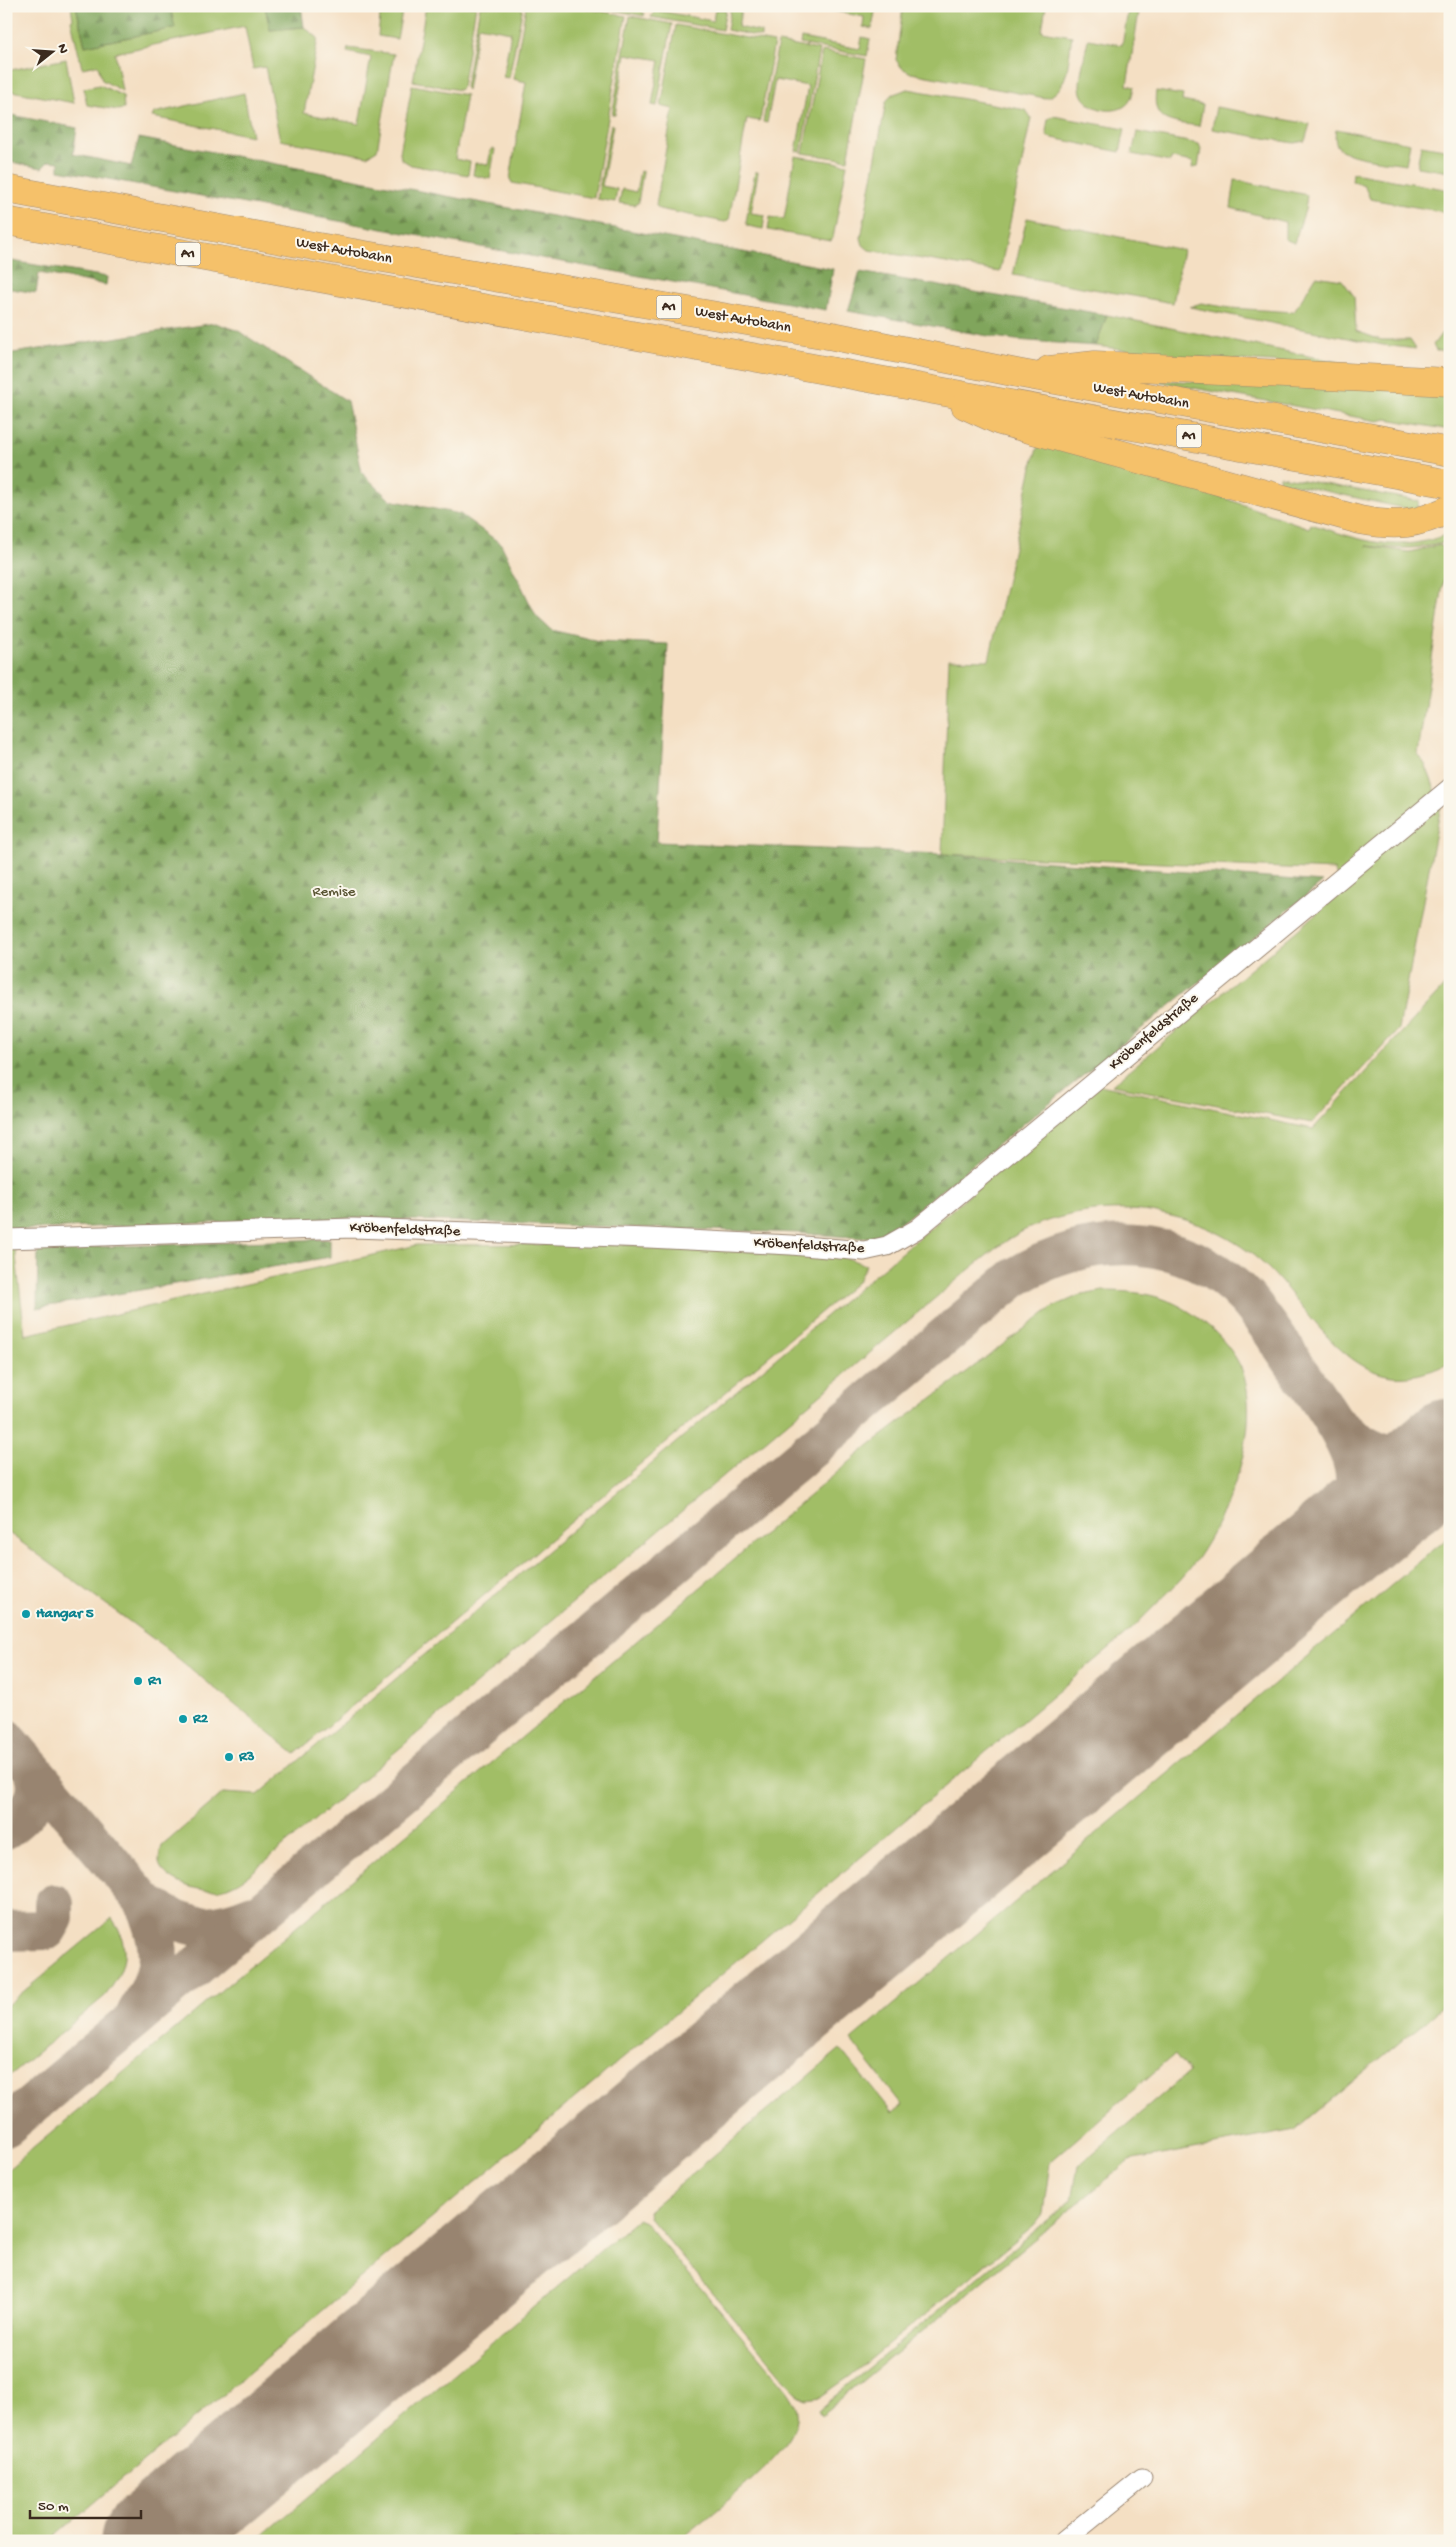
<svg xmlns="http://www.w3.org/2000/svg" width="1456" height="2547" font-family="'Gochi Hand',sans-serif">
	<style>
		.green { fill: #a1be66; stroke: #6e7442 }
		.forest { fill: url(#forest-firs); stroke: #5e683c }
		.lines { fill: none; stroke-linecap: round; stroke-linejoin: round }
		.taxiway { stroke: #988470; stroke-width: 40 }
		.runway { stroke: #988470; stroke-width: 101 }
		.minor-casing { stroke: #988470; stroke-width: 21 }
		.highway-casing { stroke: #988470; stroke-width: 29 }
		.minor { stroke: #fff; stroke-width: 19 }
		.highway { stroke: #f5c16b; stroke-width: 28 }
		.culture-dot { fill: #0f9aa8; stroke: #fbf7ec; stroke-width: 2 }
		.labels { text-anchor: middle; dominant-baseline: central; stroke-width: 4; stroke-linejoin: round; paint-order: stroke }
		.shield { fill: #fbf7ec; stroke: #75685c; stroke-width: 1 }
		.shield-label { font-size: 14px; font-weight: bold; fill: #3b2a1e }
		.street-label { font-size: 15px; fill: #3b2a1e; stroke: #fbf7ec }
		.park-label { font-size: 15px; fill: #5a5634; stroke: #fbf7ec }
		.culture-label { font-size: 15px; font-weight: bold; fill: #0d838f; stroke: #fbf7ec; text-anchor: start }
	</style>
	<defs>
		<pattern id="forest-firs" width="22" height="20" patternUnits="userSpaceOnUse" patternTransform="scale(1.25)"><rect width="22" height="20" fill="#80a55b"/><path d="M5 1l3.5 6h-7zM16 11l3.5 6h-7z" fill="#6a874b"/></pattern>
	</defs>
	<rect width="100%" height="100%" fill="#fbf7ec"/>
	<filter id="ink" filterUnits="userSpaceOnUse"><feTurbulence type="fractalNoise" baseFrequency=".02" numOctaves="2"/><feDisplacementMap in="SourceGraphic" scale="10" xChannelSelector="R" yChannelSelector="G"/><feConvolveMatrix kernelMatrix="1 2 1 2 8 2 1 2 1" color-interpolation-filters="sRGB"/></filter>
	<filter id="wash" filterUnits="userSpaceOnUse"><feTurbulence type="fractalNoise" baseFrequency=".0096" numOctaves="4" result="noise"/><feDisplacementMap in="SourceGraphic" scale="20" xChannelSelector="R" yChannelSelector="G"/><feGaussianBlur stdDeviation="1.12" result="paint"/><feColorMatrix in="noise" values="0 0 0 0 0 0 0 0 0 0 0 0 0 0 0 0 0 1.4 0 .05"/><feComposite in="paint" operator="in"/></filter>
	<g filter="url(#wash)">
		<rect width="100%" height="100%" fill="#f4dfc3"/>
		<!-- green -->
		<g class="green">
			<polygon points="71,6 76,6 85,46 174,28 170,6 265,6 270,30 304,27 318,38 304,113 359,124 371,57 347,52 348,48 394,54 377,150 367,156 280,140 265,67 253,69 245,26 115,53 122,91 102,80 98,65 82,68 71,20 73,19"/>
			<polygon points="381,6 403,6 397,39 378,36"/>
			<polygon points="426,6 476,6 462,87 459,90 413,81"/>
			<polygon points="480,6 523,6 509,78 503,77 511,32 478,26 467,90 465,87"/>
			<polygon points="526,6 574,6 626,16 594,198 512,183 510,179 526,82 513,79"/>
			<polygon points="592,6 629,6 643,9 642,13 645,13 644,16"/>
			<polygon points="731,6 742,6 738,27 761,32 761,37 727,30"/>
			<polygon points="810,6 876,6 872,29 863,27 864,17"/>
			<path d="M903,6H1046L1042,31L1072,36C1068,57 1070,92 1045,98L911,73L902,68L896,60Z"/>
			<path d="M1129,6H1140L1127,85L1134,87C1133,91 1132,98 1129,102C1118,117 1086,110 1081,93C1077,81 1086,53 1088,39L1122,45Z"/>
			<polygon points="715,9 726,10 722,30 651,17 655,10 713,21"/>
			<polygon points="630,16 672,24 657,106 652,105 660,60 626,54 615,115 612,115"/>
			<polygon points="676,25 774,43 760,121 747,119 729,220 725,222 659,209 656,205 673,109 661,106"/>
			<polygon points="862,37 870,39 867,56 800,44 801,38 860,49"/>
			<polygon points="778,43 819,50 801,152 796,151 808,86 775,80 767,123 763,122"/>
			<polygon points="822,51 866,59 848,160 803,153"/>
			<polygon points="66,59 74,103 6,90 6,71"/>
			<polygon points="100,85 123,96 124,109 118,110 87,105 84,88"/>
			<polygon points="412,85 466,95 455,159 470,162 468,175 411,165 401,159 400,153"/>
			<polygon points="908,89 1026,110 1031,118 1000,272 869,250 863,245 861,238 886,102 891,95"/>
			<path d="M1156,91L1183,95L1182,101L1203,105L1199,126C1173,122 1151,124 1156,91Z"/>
			<polygon points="244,93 252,136 152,117 154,113"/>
			<polygon points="1216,107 1310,124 1305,141 1294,143 1212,129"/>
			<polygon points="1053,116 1125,129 1120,152 1048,137 1046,132 1048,119"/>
			<polygon points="611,124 613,125 602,186 617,189 615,202 597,199"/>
			<path d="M1336,129L1410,143L1406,164C1389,161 1351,159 1339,148C1334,143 1335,135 1336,129Z"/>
			<polygon points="1137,132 1199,144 1201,149 1198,167 1192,168 1193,162 1172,158 1170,162 1132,154"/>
			<polygon points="1421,145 1450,150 1450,172 1417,167"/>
			<polygon points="491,149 495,149 490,179 473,175 475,163 488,165"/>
			<polygon points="795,156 847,164 833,238 831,241 768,230 770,217 784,219"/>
			<polygon points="640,171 643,172 638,203 634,205 619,203 622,189 636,192"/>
			<polygon points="755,172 758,172 751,213 765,215 763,229 748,226 746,222"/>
			<polygon points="1353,173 1450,190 1450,213 1370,199 1364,185 1352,181"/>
			<polygon points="1235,180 1307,195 1305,210 1294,243 1285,239 1285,222 1231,208"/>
			<polygon points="1027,218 1183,250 1173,303 1013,275"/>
			<polygon points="1316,276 1342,280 1354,296 1356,331 1381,340 1410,340 1416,349 1383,345 1190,307 1201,303 1230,308 1294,312"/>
			<polygon points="1107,315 1367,368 1175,356 1096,346"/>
			<polygon points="1442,333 1450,334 1450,351 1436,351 1433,345"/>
			<polygon points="1149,380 1450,391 1450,430 1387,419 1378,421"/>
			<path d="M1040,441L1190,486L1309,528L1311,524C1360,540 1399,555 1450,533V541C1421,550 1396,549 1366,546L1409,552L1441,545C1450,558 1451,563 1444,577L1418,754L1426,766L1441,805L1399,1029L1312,1123L1112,1085L1344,891L1334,870L942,854L949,659L989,660L1034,458Z"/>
			<polygon points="1280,476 1419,501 1417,511 1279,481"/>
			<path d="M1450,980V1362C1441,1369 1430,1371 1419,1374C1350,1392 1307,1305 1267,1267C1203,1207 1106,1194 1027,1229C1004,1240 984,1258 965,1273L249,1875C237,1883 227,1889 213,1890C196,1891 172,1883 161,1868C157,1861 160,1853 162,1846L223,1793L258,1795L1100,1085L1313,1129Z"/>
			<polygon points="612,1244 838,1255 866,1265 857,1282 295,1754 163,1646 6,1531 6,1247 15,1247 25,1335 417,1245"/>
			<path d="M1103,1291C1150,1291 1177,1298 1213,1330C1224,1341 1236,1355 1242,1370C1263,1429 1229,1514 1194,1563C1177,1586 1152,1607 1132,1629L49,2541H6V2171L871,1444L1053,1307L1078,1296Z"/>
			<polygon points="1450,1536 1450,2000 1295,2130 1129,2161 821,2415 818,2410 1072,2200 1078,2166 1189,2072 1175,2054 1050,2162 1043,2214 1034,2225 849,2377 820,2397 805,2399 796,2393 649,2217 648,2211 840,2049 892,2113 902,2105 851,2040"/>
			<path d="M112,1918C131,1948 127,1968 105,1996L6,2079V2006Z"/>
			<path d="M638,2219L645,2222L786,2389C794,2400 800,2410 796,2424C787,2459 707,2516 678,2541H256Z"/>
		</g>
		<!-- forest -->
		<g class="forest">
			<polygon points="76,6 170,6 175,28 85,46"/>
			<polygon points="265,6 301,6 304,27 270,30"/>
			<polygon points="6,114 77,128 73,154 131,166 139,138 833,269 826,310 59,170 59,162 49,161 42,168 6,161"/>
			<polygon points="6,260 107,277 106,285 39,273 36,293 6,288"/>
			<polygon points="860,272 1107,315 1096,346 1016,340 994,337 848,311"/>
			<polygon points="215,323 237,330 347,401 362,473 390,500 460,514 501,544 536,616 551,630 599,641 668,644 657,842 942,854 1323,882 887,1234 863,1238 798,1233 352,1218 6,1230 6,354"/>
			<polygon points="330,1239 330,1257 37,1308 38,1249"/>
		</g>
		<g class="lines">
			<!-- taxiway -->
			<g class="taxiway">
				<path d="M1334,1423C1379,1460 1394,1462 1450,1446"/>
				<polyline points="6,1738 144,1901"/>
				<path d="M6,1829C26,1813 44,1799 34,1771"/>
				<polyline points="6,1931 47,1930 54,1918 54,1904"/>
				<path d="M137,2012C165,1968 162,1949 144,1901C183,1930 208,1933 253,1914"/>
				<path d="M6,2127L1014,1278C1088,1232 1183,1231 1246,1298C1265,1319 1281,1345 1297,1368C1316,1396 1357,1448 1355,1481C1354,1501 1347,1520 1341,1540"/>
			</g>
			<!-- runway -->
			<polyline class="runway" points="151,2541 1450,1449"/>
		</g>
	</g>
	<g filter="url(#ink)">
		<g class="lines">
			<!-- minor casing -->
			<g class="minor-casing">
				<g id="minor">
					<polyline points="6,1239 353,1228 648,1238 791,1245 864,1251 887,1246 917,1229 1450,788"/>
					<polyline points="1064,2541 1142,2478"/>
				</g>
			</g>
			<!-- highway casing -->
			<g class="highway-casing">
				<g id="highway">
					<polyline points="6,189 319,247 833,336 1017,373 1450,452"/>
					<polyline points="6,221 1450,484"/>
					<polyline points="1049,370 1095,365 1450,382"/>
					<path d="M965,405L1000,421L1360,520C1396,527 1417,525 1450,509"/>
				</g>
			</g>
			<!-- minor -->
			<use href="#minor" class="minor"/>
			<!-- highway -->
			<use href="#highway" class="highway"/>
		</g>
	</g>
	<!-- markers -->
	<g class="culture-dot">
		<circle cx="26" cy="1614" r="5"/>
		<circle cx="138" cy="1681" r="5"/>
		<circle cx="183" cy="1719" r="5"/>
		<circle cx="229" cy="1757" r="5"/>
	</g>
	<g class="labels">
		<!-- shield labels -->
		<g class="shield">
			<rect x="175.5" y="242.5" width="25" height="23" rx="4"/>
			<rect x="656.5" y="295.5" width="25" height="23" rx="4"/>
			<rect x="1176.5" y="424.5" width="25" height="23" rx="4"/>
		</g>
		<g class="shield-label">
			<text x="188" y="254">A1</text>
			<text x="669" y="307">A1</text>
			<text x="1189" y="436">A1</text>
		</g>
		<!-- street labels -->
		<g class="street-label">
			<text transform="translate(344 251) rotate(10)">West Autobahn</text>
			<text transform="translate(743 320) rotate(10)">West Autobahn</text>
			<text transform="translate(1141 396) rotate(10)">West Autobahn</text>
			<text transform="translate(1154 1032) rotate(-40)">Kröbenfeldstraße</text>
			<text transform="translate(405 1230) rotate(2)">Kröbenfeldstraße</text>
			<text transform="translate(809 1246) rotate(3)">Kröbenfeldstraße</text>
		</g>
		<!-- park labels -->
		<g class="park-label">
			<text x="334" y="892">Remise</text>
		</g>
		<!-- culture labels -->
		<g class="culture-label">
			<text x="36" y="1614">Hangar 5</text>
			<text x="148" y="1681">R1</text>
			<text x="193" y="1719">R2</text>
			<text x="239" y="1757">R3</text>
		</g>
	</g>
	<!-- margin -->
	<rect width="1456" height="2547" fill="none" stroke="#fbf7ec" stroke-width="25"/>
	<!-- north arrow -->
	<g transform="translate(52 52) rotate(73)" stroke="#fbf7ec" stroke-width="4" paint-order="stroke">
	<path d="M0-4L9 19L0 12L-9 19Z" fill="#3b2a1e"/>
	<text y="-8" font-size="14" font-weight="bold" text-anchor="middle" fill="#3b2a1e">N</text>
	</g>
	<!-- scale -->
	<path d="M30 2510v8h111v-8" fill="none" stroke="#3b2a1e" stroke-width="2.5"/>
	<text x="38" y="2510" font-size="15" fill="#3b2a1e" stroke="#fbf7ec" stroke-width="4" paint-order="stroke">50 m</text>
</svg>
